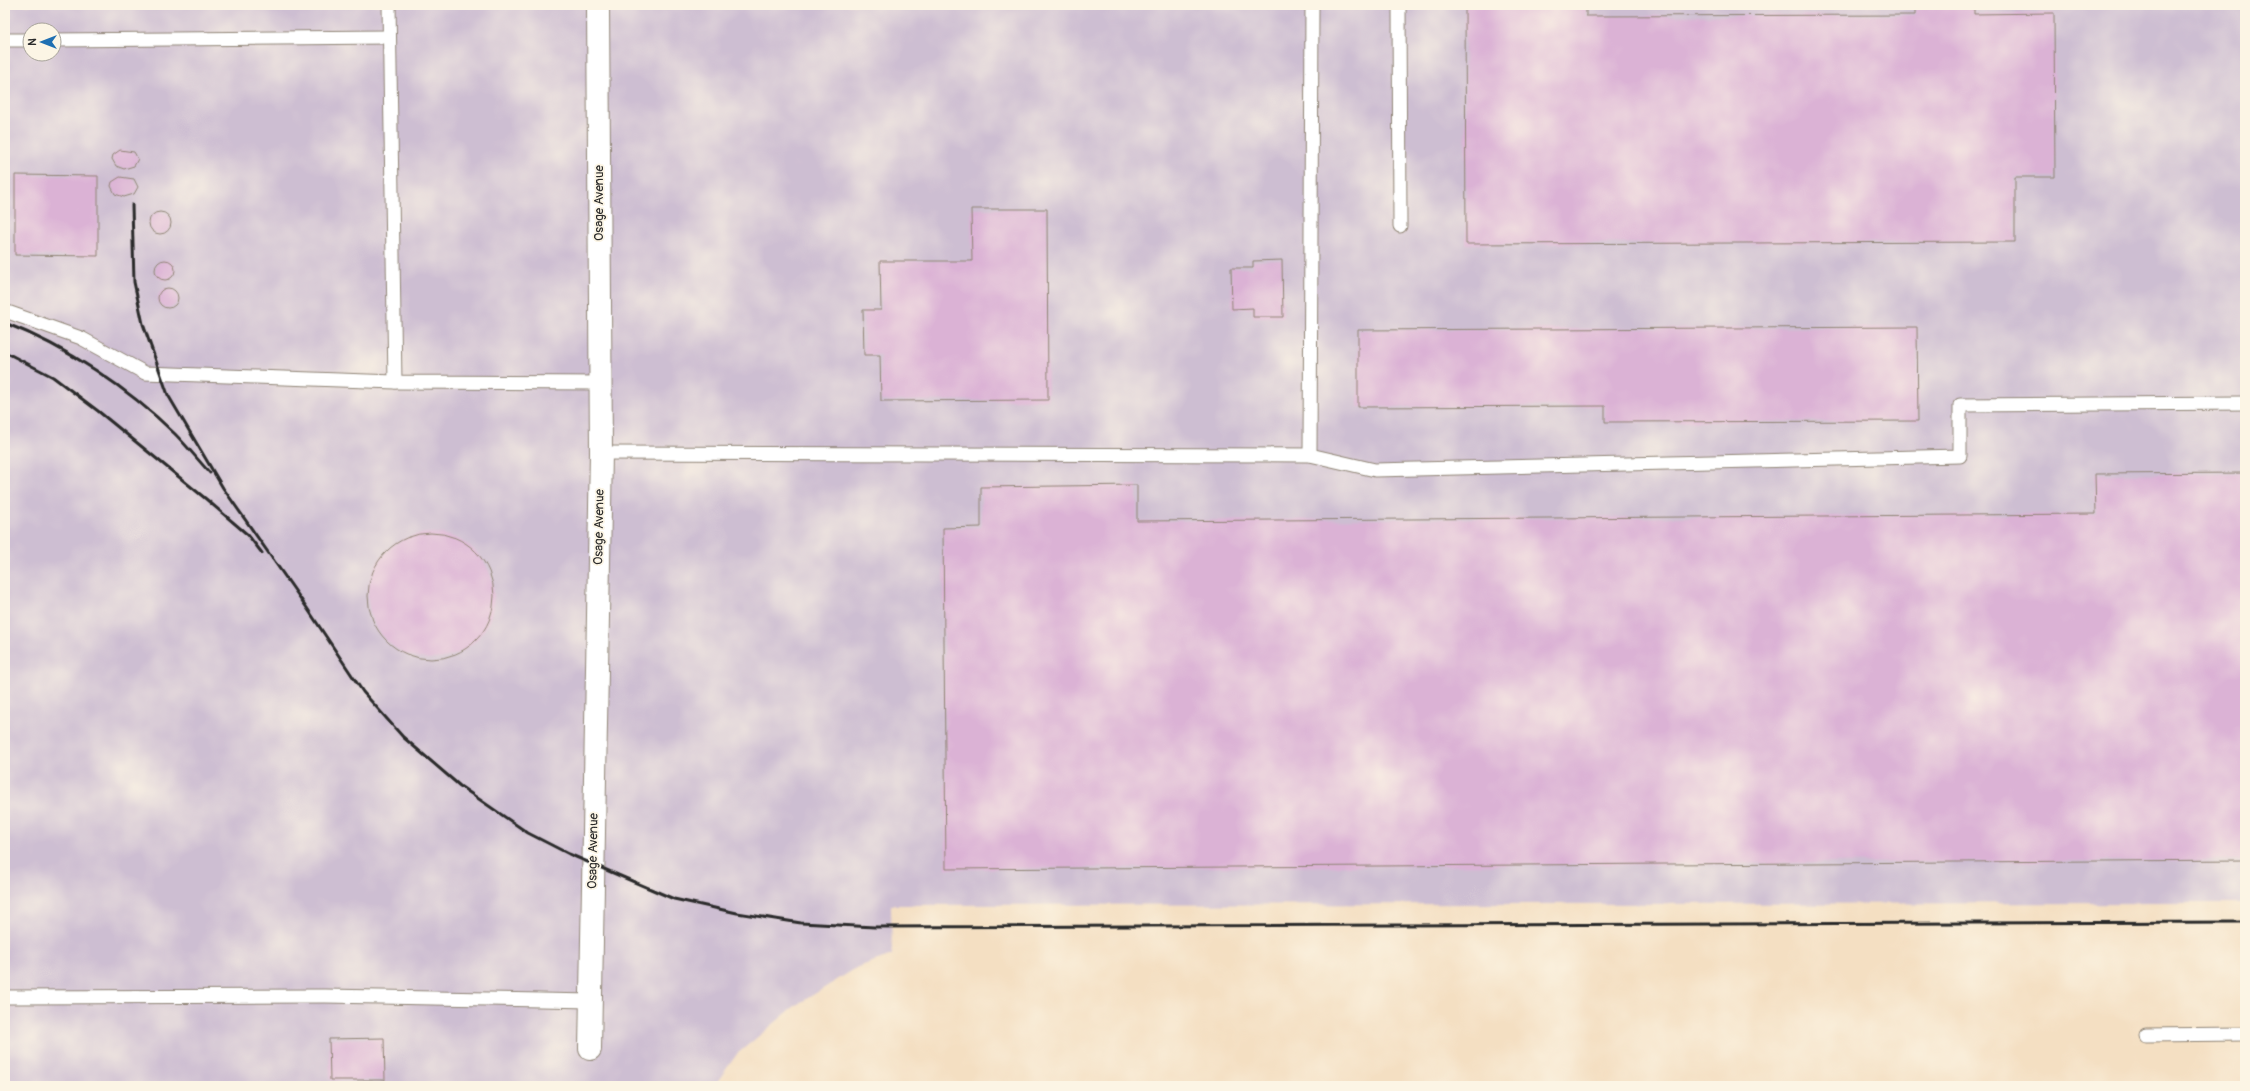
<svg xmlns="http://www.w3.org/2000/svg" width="2250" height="1091" font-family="Pangolin,sans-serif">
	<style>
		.industrial { fill: #cdbed2; fill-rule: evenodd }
		.building { fill: #dbb2d5 }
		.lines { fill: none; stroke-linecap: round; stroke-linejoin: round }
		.service-casing { stroke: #908576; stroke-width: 15 }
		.minor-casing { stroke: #908576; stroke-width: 24 }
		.service { stroke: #fff; stroke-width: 13 }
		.minor { stroke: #fff; stroke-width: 22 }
		.rail { stroke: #2b2b2b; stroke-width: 3 }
		.labels { text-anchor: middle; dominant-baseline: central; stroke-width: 3.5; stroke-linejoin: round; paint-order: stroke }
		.street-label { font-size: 13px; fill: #2b2b2b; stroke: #fcf5e5 }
	</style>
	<rect width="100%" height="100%" fill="#fcf5e5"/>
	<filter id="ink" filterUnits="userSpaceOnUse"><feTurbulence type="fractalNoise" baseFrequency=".025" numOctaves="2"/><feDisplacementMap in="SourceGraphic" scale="8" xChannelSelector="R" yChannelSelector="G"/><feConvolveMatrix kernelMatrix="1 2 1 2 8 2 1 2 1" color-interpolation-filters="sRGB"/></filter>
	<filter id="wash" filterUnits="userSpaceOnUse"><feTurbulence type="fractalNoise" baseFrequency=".012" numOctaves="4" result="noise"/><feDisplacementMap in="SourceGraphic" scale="16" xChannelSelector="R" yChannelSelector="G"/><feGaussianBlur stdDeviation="0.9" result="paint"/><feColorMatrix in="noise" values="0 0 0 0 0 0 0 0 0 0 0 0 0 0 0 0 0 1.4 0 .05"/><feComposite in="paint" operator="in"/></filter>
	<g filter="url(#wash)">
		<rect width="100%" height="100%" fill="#f4dfc2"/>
		<!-- industrial -->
		<path class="industrial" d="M5,5H2245V903L891,905L892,955L858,967L795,1006L737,1054L714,1086H5ZM30,30H54V54H30Z"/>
		<g id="blocks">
			<!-- building -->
			<g class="building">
				<polygon points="1465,5 1586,5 1586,16 1915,15 1915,5 1974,5 1974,14 2054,13 2055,177 2015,177 2015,242 1466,244"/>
				<polygon points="120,150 134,152 138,159 134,166 124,169 116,166 112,159 113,155"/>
				<polygon points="15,175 98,176 98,256 15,255"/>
				<polygon points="120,177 134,179 138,187 134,194 124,197 115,194 111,186 112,182"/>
				<polygon points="971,209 1047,209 1048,400 881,401 880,355 864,355 863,310 881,310 880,261 972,261"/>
				<circle cx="160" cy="223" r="11"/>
				<circle cx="165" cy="270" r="10"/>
				<polygon points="1282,260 1283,317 1253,317 1253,308 1232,309 1231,268 1253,268 1253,261"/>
				<circle cx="168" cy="298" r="10"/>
				<polygon points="1917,327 1918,421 1605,422 1605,406 1358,407 1358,330"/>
				<polygon points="2245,473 2245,860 946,869 943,528 981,527 981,487 1137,485 1137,521 2096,514 2095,474"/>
				<circle cx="431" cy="596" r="63"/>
				<polygon points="384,1038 385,1080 330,1080 329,1039"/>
			</g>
		</g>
	</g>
	<g filter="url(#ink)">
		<use href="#blocks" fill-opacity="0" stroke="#908576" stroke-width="1"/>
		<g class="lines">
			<!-- service casing -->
			<g class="service-casing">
				<g id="service">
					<polyline points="389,5 395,382 601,383"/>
					<polyline points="1399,5 1400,226"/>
					<polyline points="5,40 30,40"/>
					<polyline points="54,40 389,37"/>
					<polyline points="5,311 81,338 145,373 395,382"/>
					<polyline points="601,453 1310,455 1375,470 1960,456 1960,405 2245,403"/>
					<polyline points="1310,455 1312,5"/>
					<polyline points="5,997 325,996 591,1001"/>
					<polyline points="2146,1035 2245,1034"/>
				</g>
			</g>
			<!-- minor casing -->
			<g class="minor-casing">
				<polyline id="minor" points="590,1049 601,453 598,5"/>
			</g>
			<!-- service -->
			<use href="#service" class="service"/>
			<!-- minor -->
			<use href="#minor" class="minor"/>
			<!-- rail -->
			<g class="rail">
				<polyline points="132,205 134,282 143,324 168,395 223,488 305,605 363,692 403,737 460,786 528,833 569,854 674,899 737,913 801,923 874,927 2245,922"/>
				<path d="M5,323C67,347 128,388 175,434C187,446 198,460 210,473"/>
				<polyline points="5,352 53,377 98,411 206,499 248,535 262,553"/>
			</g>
		</g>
	</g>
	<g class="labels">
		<!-- street labels -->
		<g class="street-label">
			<text transform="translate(599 203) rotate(-90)">Osage Avenue</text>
			<text transform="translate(599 527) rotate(-89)">Osage Avenue</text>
			<text transform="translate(593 851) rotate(-89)">Osage Avenue</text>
		</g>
	</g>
	<!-- margin -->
	<rect width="2250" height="1091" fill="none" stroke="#fcf5e5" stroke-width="20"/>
	<!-- north arrow -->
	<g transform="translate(42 42) rotate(270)"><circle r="19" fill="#fcf5e5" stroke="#a8a49b"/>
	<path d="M0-3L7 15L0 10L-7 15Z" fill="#1f6fb2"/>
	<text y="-6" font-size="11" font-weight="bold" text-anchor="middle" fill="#2b2b2b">N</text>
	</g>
</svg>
